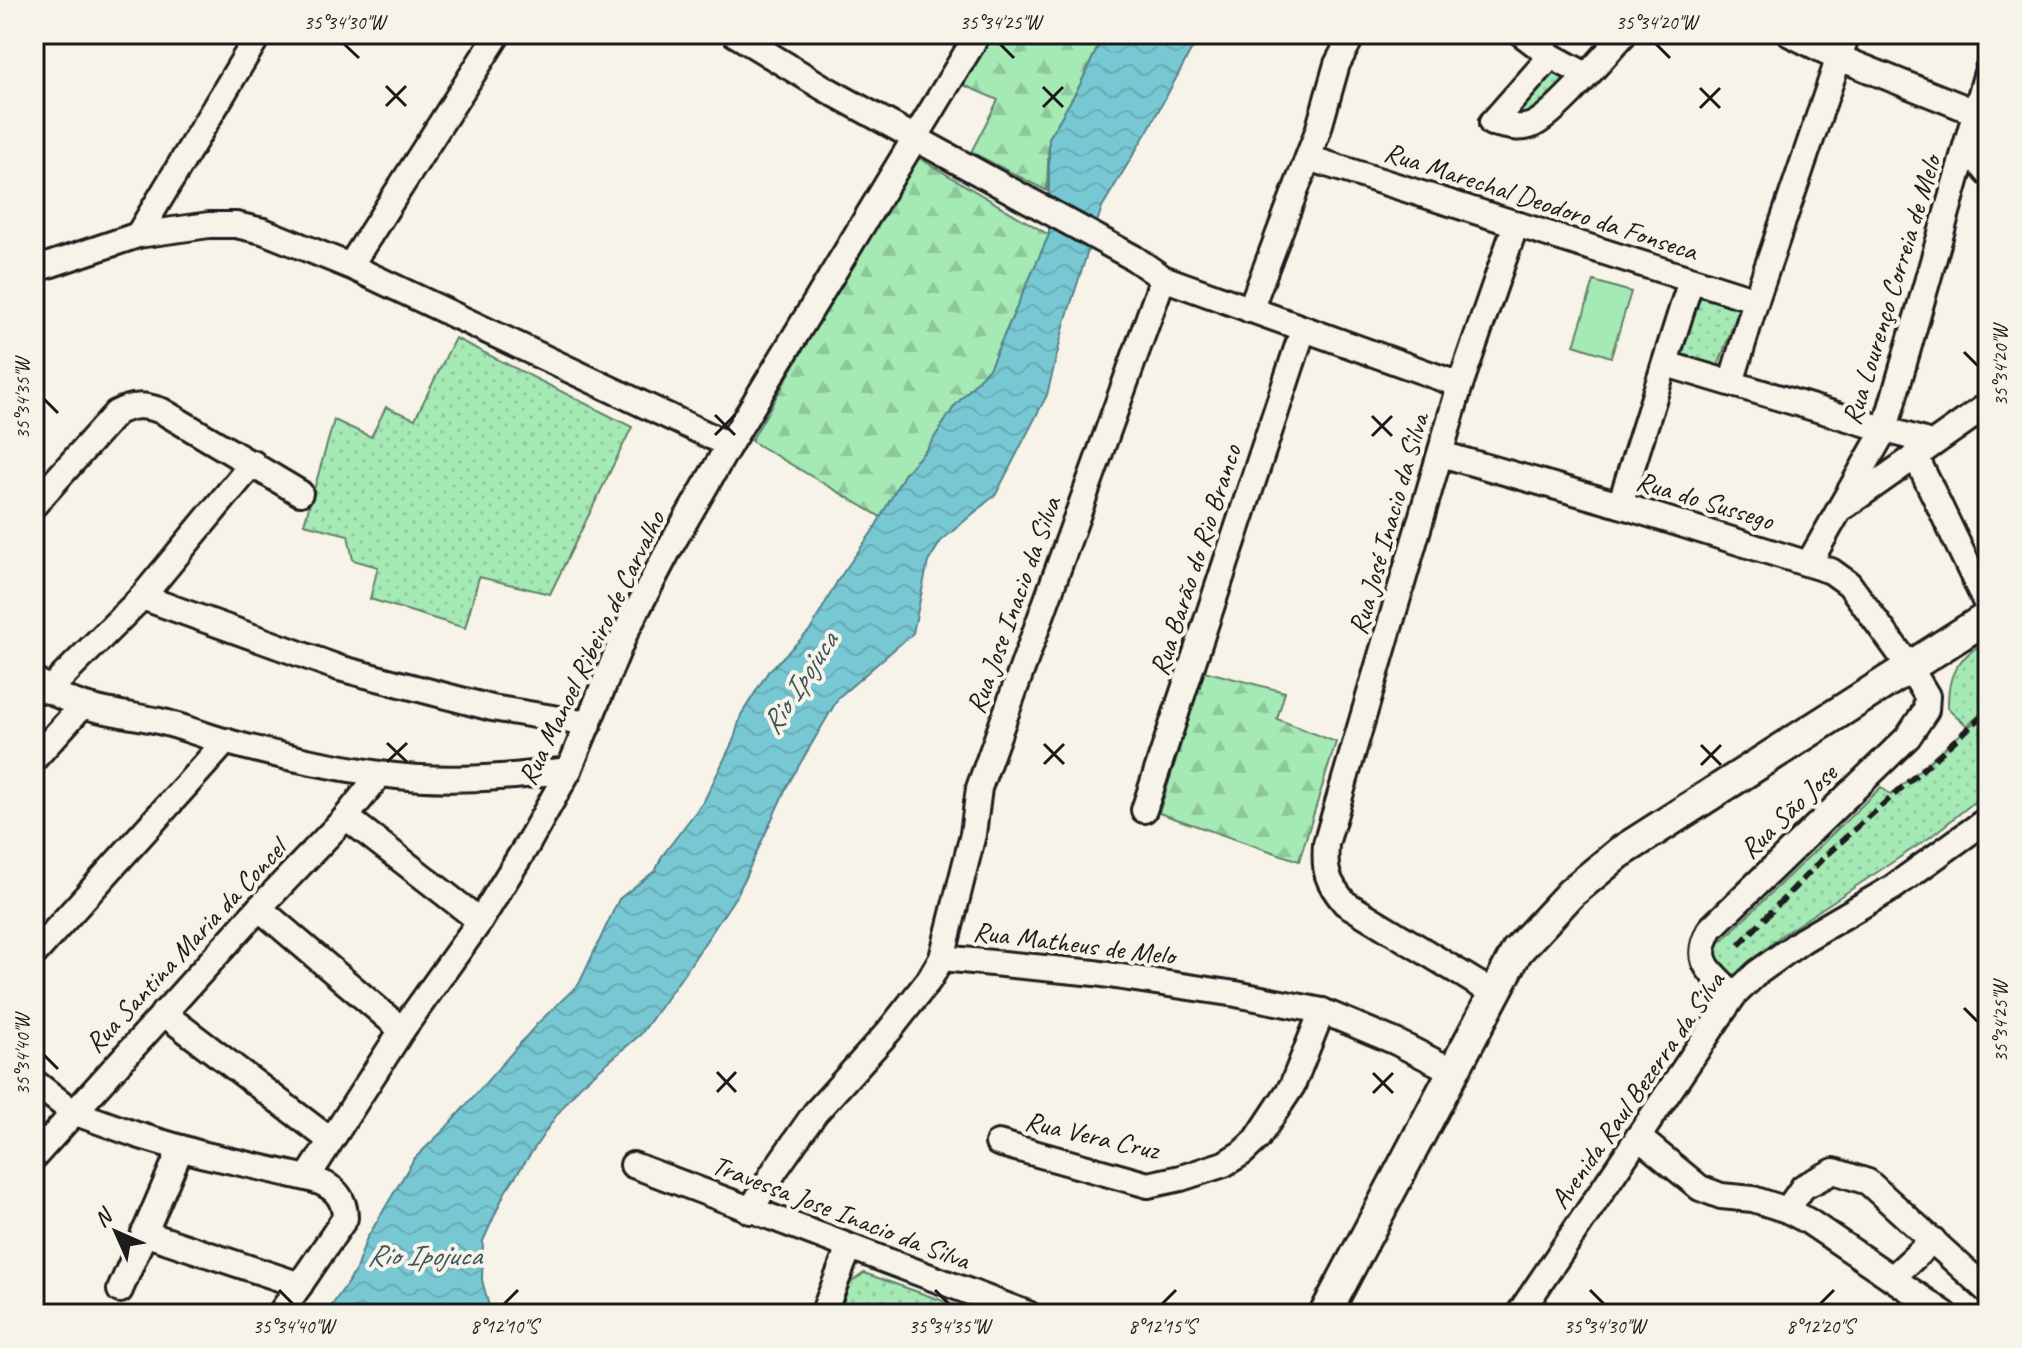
<svg xmlns="http://www.w3.org/2000/svg" width="2022" height="1348" font-family="Caveat,sans-serif">
	<style>
		.grass { fill: url(#grass-dots); stroke: #608268; stroke-width: 2 }
		.forest { fill: url(#forest-firs); stroke: #608268; stroke-width: 2 }
		.garden { fill: #a5e9b5; stroke: #608268; stroke-width: 2 }
		.water { fill: url(#water-waves); stroke: #53838a; stroke-width: 2 }
		.lines { fill: none; stroke-linecap: round; stroke-linejoin: round }
		.minor-casing { stroke: #1c1c1c; stroke-width: 30 }
		.major-casing { stroke: #1c1c1c; stroke-width: 36 }
		.minor { stroke: #f7f3e8; stroke-width: 24 }
		.major { stroke: #f7f3e8; stroke-width: 30 }
		.rail { stroke: #1c1c1c; stroke-width: 6; stroke-dasharray: 12 6; stroke-linecap: butt }
		.ticks { fill: none; stroke: #1c1c1c; stroke-width: 3 }
		.labels { text-anchor: middle; dominant-baseline: central; stroke-width: 8; stroke-linejoin: round; paint-order: stroke }
		.street-label { font-size: 28px; fill: #1c1c1c; stroke: #f7f3e8 }
		.water-label { font-size: 30px; font-style: italic; fill: #3c585c; stroke: #f7f3e8 }
		.neatline { fill: none; stroke: #1c1c1c; stroke-width: 3 }
		.ticks-label { font-size: 20px; text-anchor: middle; fill: #1c1c1c }
	</style>
	<defs>
		<pattern id="grass-dots" width="8" height="8" patternUnits="userSpaceOnUse" patternTransform="scale(2)"><rect width="8" height="8" fill="#a5e9b5"/><path d="M2 2h.1M6 6h.1" fill="none" stroke="#8dc79b" stroke-width="1.8" stroke-linecap="round"/></pattern>
		<pattern id="forest-firs" width="22" height="20" patternUnits="userSpaceOnUse" patternTransform="scale(2)"><rect width="22" height="20" fill="#a5e9b5"/><path d="M5 1l3.5 6h-7zM16 11l3.5 6h-7z" fill="#8dc79b"/></pattern>
		<pattern id="water-waves" width="16" height="10" patternUnits="userSpaceOnUse" patternTransform="scale(2)"><rect width="16" height="10" fill="#78c8d4"/><path d="M0 5q4-4 8 0t8 0" fill="none" stroke="#67abb5"/></pattern>
	</defs>
	<rect width="100%" height="100%" fill="#f7f3e8"/>
	<filter id="ink" filterUnits="userSpaceOnUse"><feTurbulence type="fractalNoise" baseFrequency=".0125" numOctaves="2"/><feDisplacementMap in="SourceGraphic" scale="16" xChannelSelector="R" yChannelSelector="G"/><feConvolveMatrix kernelMatrix="1 2 1 2 8 2 1 2 1" color-interpolation-filters="sRGB"/></filter>
	<g filter="url(#ink)">
		<!-- grass -->
		<g class="grass">
			<polygon points="1555,65 1571,79 1526,122 1510,108"/>
			<polygon points="1694,291 1741,303 1717,369 1674,355"/>
			<polygon points="455,338 632,427 550,594 479,577 465,628 370,599 378,567 353,560 348,535 304,524 334,420 371,437 386,407 415,419"/>
			<path d="M1988,639V707L1967,726L1948,708C1947,670 1959,659 1988,639Z"/>
			<polygon points="1988,710 1988,791 1929,838 1779,937 1734,980 1722,971 1715,947 1881,787 1891,795"/>
			<polygon points="864,1273 980,1314 839,1314 850,1283"/>
		</g>
		<!-- forest -->
		<g class="forest">
			<polygon points="990,34 1104,34 1080,85 1049,138 1047,191 971,152 998,100 959,83"/>
			<polygon points="919,158 1049,235 990,367 954,407 927,449 905,473 881,517 751,441 838,289"/>
			<polygon points="1204,671 1285,692 1277,719 1336,742 1299,861 1159,813"/>
		</g>
		<!-- garden -->
		<polygon class="garden" points="1594,281 1631,292 1611,357 1574,345"/>
		<!-- water -->
		<polygon class="water" points="1104,34 1200,34 1148,130 1102,207 1065,322 1047,395 996,494 941,541 928,562 913,633 839,697 787,786 738,893 686,971 641,1034 580,1086 556,1116 505,1192 483,1241 482,1280 491,1314 326,1314 355,1272 366,1240 414,1159 445,1129 538,1023 579,984 619,899 656,870 662,856 704,801 734,739 741,715 768,672 811,629 838,580 874,529 905,473 927,449 954,407 990,367 1049,235 1049,138 1080,85"/>
		<g class="lines">
			<!-- minor casing -->
			<g class="minor-casing">
				<g id="minor">
					<polyline points="735,34 824,88 1134,258 1163,278 1460,385"/>
					<polyline points="1522,34 1551,56 1586,75"/>
					<polyline points="1790,34 1837,57 1975,112"/>
					<path d="M1492,123C1504,125 1517,130 1529,126C1550,121 1607,53 1624,34"/>
					<polyline points="1492,123 1551,56"/>
					<polyline points="1966,147 1988,173"/>
					<polyline points="1308,158 1756,300"/>
					<polyline points="138,235 259,34"/>
					<polyline points="350,266 498,34"/>
					<polyline points="34,270 138,235 209,225 236,225 263,231 350,266 729,445"/>
					<polyline points="1250,310 1318,131 1337,64 1353,34"/>
					<polyline points="1666,364 1931,443"/>
					<polyline points="1731,383 1756,300 1847,34"/>
					<path d="M1441,454L1620,505L1831,571L1849,584L1909,666L1927,696L1926,710L1908,737L1711,928C1692,963 1710,970 1734,995"/>
					<polyline points="1915,455 1988,607"/>
					<path d="M34,505L116,413C133,404 144,405 162,411L300,493"/>
					<polyline points="1620,505 1691,280"/>
					<polyline points="1845,506 1988,405"/>
					<polyline points="1809,563 1885,429 1988,69"/>
					<polyline points="142,597 339,668 492,708 589,724"/>
					<path d="M34,679C72,711 113,711 159,721C181,726 202,735 224,741C274,755 328,766 380,774C443,783 506,778 569,770"/>
					<polyline points="48,691 142,597 253,463"/>
					<polyline points="34,759 82,706"/>
					<polyline points="1144,810 1303,330"/>
					<polyline points="346,817 480,921"/>
					<polyline points="259,908 402,1030"/>
					<polyline points="34,954 226,741"/>
					<polyline points="942,958 1095,973 1236,994 1322,1011 1396,1042 1453,1071"/>
					<path d="M1493,993L1345,903C1327,882 1324,871 1326,844L1460,385L1516,224"/>
					<polyline points="163,1013 330,1140"/>
					<path d="M34,1082L73,1112L137,1135L201,1154L307,1178C329,1183 345,1194 345,1218L280,1314"/>
					<polyline points="1638,1137 1700,1188 1721,1196 1753,1199 1787,1210 1808,1221 1945,1314"/>
					<polyline points="998,1143 1148,1185 1181,1178 1224,1164 1242,1153 1257,1139 1292,1086 1322,1011"/>
					<polyline points="34,1157 259,908 346,817 380,774"/>
					<polyline points="633,1165 1028,1314"/>
					<polyline points="307,1178 402,1030 480,921 527,845 569,770 625,633 669,549 729,445 978,34"/>
					<polyline points="1787,1210 1803,1187 1834,1171 1868,1182 1988,1291"/>
					<polyline points="750,1211 775,1170 815,1113 889,1031 929,980 942,958 973,834 979,788 1163,278"/>
					<polyline points="144,1233 300,1285"/>
					<polyline points="1892,1278 1933,1240"/>
					<polyline points="120,1290 181,1148"/>
					<polyline points="823,1314 849,1248"/>
					<polyline points="1519,1314 1734,995 1757,973 1803,940 1892,888 1988,819"/>
				</g>
			</g>
			<!-- major casing -->
			<g class="major-casing">
				<polyline id="major" points="1325,1314 1517,951 1571,893 1619,853 1988,617"/>
			</g>
			<!-- minor -->
			<use href="#minor" class="minor"/>
			<!-- major -->
			<use href="#major" class="major"/>
			<!-- rail -->
			<polyline class="rail" points="1739,945 1826,855 1988,711"/>
		</g>
	</g>
	<!-- ticks -->
	<path class="ticks" d="M344,44L359,58M1000,44L1014,58M1656,44L1670,58M386,86L406,106M1043,87L1063,107M1700,88L1720,108M386,106L406,86M1043,107L1063,87M1700,108L1720,88M1964,352L1978,366M44,399L58,413M715,415L735,435M1372,416L1392,436M715,435L735,415M1372,436L1392,416M387,743L407,762M1044,744L1064,764M1701,745L1721,765M387,762L407,743M1044,764L1064,744M1701,765L1721,745M1964,1008L1978,1022M44,1055L58,1069M717,1072L736,1092M1373,1073L1393,1093M717,1092L736,1072M1373,1093L1393,1073M279,1290L293,1304M935,1290L949,1304M1590,1290L1604,1304M504,1304L518,1290M1162,1304L1176,1290M1820,1304L1834,1290"/>
	<g class="labels">
		<!-- street labels -->
		<g class="street-label">
			<text transform="translate(1541 201) rotate(18)">Rua Marechal Deodoro da Fonseca</text>
			<text transform="translate(1891 290) rotate(-73)">Rua Lourenço Correia de Melo</text>
			<text transform="translate(1705 500) rotate(17)">Rua do Sussego</text>
			<text transform="translate(1388 524) rotate(-74)">Rua José Inacio da Silva</text>
			<text transform="translate(1195 560) rotate(-72)">Rua Barão do Rio Branco</text>
			<text transform="translate(1013 605) rotate(-70)">Rua Jose Inacio da Silva</text>
			<text transform="translate(591 648) rotate(-64)">Rua Manoel Ribeiro de Carvalho</text>
			<text transform="translate(1788 811) rotate(-44)">Rua São Jose</text>
			<text transform="translate(1074 943) rotate(7)">Rua Matheus de Melo</text>
			<text transform="translate(185 946) rotate(-47)">Rua Santina Maria da Concel</text>
			<text transform="translate(1637 1090) rotate(-55)">Avenida Raul Bezerra da Silva</text>
			<text transform="translate(1092 1135) rotate(13)">Rua Vera Cruz</text>
			<text transform="translate(841 1212) rotate(21)">Travessa Jose Inacio da Silva</text>
		</g>
		<!-- water labels -->
		<g class="water-label">
			<text transform="translate(799 683) rotate(-57)">Rio Ipojuca</text>
			<text x="424" y="1255">Rio Ipojuca</text>
		</g>
	</g>
	<!-- margin -->
	<rect width="2022" height="1348" fill="none" stroke="#f7f3e8" stroke-width="88"/>
	<!-- north arrow -->
	<g transform="translate(116 1232) rotate(315)" stroke="#f7f3e8" stroke-width="6" paint-order="stroke">
	<path d="M0-6L14 30L0 20L-14 30Z" fill="#1c1c1c"/>
	<text y="-12" font-size="22" font-weight="bold" text-anchor="middle" fill="#1c1c1c">N</text>
	</g>
	<rect x="44" y="44" width="1934" height="1260" class="neatline"/>
	<g class="ticks-label">
		<text x="344" y="29">35°34'30"W</text>
		<text x="1000" y="29">35°34'25"W</text>
		<text x="1656" y="29">35°34'20"W</text>
		<text transform="translate(2000 366) rotate(-90)" y="7">35°34'20"W</text>
		<text transform="translate(22 399) rotate(-90)" y="7">35°34'35"W</text>
		<text transform="translate(2000 1022) rotate(-90)" y="7">35°34'25"W</text>
		<text transform="translate(22 1055) rotate(-90)" y="7">35°34'40"W</text>
		<text x="293" y="1333">35°34'40"W</text>
		<text x="504" y="1333">8°12'10"S</text>
		<text x="949" y="1333">35°34'35"W</text>
		<text x="1162" y="1333">8°12'15"S</text>
		<text x="1604" y="1333">35°34'30"W</text>
		<text x="1820" y="1333">8°12'20"S</text>
	</g>
</svg>
